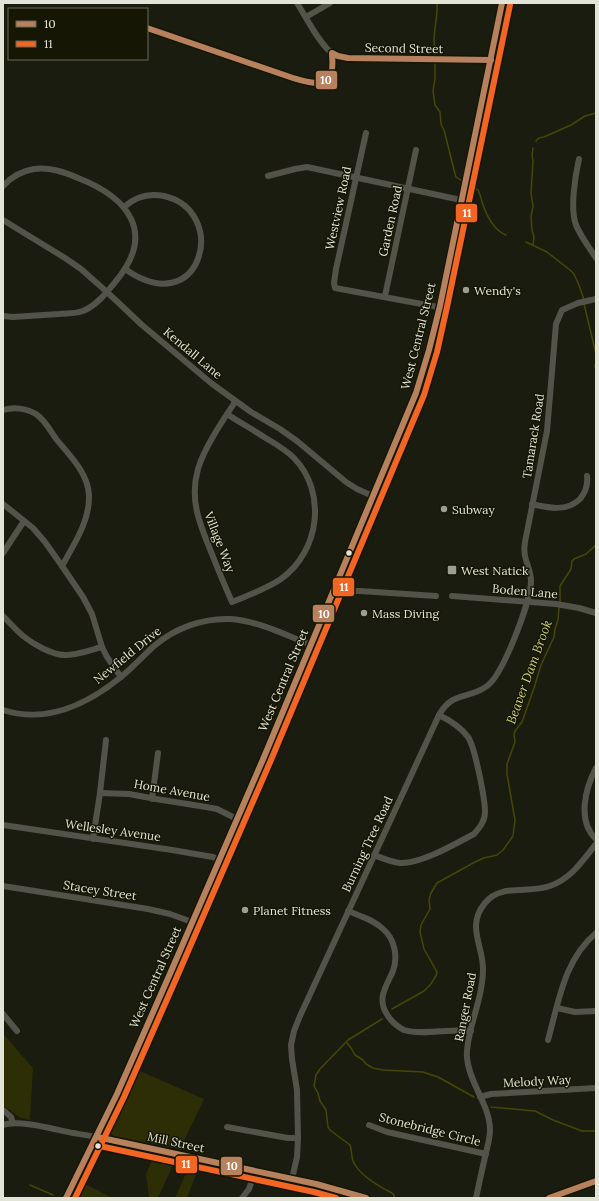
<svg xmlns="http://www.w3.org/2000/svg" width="599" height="1201" font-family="Lora,serif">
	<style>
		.green { fill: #2d2d06 }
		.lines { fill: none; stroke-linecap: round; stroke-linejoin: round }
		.stream { stroke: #474705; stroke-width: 1.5 }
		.minor { stroke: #53534a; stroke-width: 6 }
		.major { stroke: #5c5d51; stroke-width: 8 }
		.bus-1-casing { stroke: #161604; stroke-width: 9 }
		.bus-2-casing { stroke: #161604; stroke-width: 9 }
		.bus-1 { stroke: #b6815c; stroke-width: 6 }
		.bus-2 { stroke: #f26522; stroke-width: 6 }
		.poi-dot { fill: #9d9e92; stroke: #161604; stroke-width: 1.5 }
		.bus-dot { fill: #e3e4d8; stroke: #161604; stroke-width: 1.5 }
		.labels { text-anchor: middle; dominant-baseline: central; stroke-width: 3; stroke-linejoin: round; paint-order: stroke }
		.street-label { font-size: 12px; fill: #e3e4d8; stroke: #161604 }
		.poi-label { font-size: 12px; fill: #e3e4d8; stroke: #161604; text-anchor: start }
		.water-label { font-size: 13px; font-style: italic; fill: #cbce72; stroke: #161604 }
		.line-badge { stroke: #161604; stroke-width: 1.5 }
		.badge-label { font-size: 11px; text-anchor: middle; font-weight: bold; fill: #fff }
	</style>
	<rect width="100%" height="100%" fill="#1b1c10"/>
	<!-- green -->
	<g class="green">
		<polygon points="4,1035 33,1068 30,1120 19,1117 3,1105 3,1036"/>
		<polygon points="133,1068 204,1099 180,1149 114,1136 108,1132 108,1127"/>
		<polygon points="155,1154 176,1158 158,1198 149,1198 146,1174"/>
		<polygon points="191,1162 200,1163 187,1198 175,1198"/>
		<polygon points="80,1181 112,1198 71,1198"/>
	</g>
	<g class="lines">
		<!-- stream -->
		<g class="stream">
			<path d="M435,56C435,51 434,46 434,41C434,27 438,17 437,3"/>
			<polyline points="435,60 435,79 433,91 435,105 440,112 441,124 444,130 455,174 456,177 462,181"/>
			<polyline points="536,141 539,138 544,137 571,125 585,116 596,113"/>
			<path d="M467,184C471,185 475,187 478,190C480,194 481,198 482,202C486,214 493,230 506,235"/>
			<polyline points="526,242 547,252 570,270 574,274 579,285 584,300"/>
			<polyline points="533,245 534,237 532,230 531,217 533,206 531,193 533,161 532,155 533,148"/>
			<polyline points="584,304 596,354"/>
			<polyline points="596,363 595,366 596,369"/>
			<polyline points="560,603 560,586 571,569 572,561 574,559 586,554 596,545"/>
			<polyline points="392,1009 424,991 430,985 436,976 437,972 424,949 420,932 421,925 430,909 429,900 431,893 437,883 475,862 484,858 497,855 503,850 513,836 515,820 507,774 507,764 515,742 514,735 515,731 522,722 534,688 541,665 554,637 555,629 558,620 559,607"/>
			<path d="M382,1019L348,1040L320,1069L316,1075L314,1086L318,1093L320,1101L326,1110L328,1127L330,1130L350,1145C352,1150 351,1155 353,1161C359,1175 378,1186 392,1193L394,1195V1198"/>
			<polyline points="347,1043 351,1048 355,1055 363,1060 366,1064 373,1068 383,1070 423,1072 438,1077 474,1097"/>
			<polyline points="491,1107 535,1111 553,1120 582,1131 596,1131"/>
			<polyline points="30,1185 53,1195"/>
		</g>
		<!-- minor -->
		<g class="minor">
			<path d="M297,3C306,17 320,45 332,53C337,56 342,57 348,58L491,60"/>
			<polyline points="306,17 330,3"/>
			<path d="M147,28L304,81C332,85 331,78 332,53"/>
			<polyline points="366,133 336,269 334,283 335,288 438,307"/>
			<path d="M579,159C575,176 570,209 576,225C581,237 589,247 596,258"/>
			<polyline points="268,176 295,169 307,167 461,200"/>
			<path d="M3,186C11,177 22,171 34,169C50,167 64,172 78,178C129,198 156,233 116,281C107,292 96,306 83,311C75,314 66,313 59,314C43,315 28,316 13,317L3,316"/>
			<path d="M124,207C135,197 149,193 164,196C230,211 202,323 125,269"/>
			<polyline points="3,220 65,258 81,269 107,292 142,325 211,383 251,412 280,429 297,441 346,482 357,489 373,496"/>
			<polyline points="385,296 416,150"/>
			<path d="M3,410C13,407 26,408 36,414C46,421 50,431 57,440C70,456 88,473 89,495C90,521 74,544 62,566L45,542L33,528L3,504"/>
			<path d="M227,414C239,422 252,429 264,437C274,443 285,449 294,458C327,492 320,551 281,579C266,589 249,595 232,602C225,586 218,570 212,554C200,525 189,500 198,469C204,448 223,420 235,402"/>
			<path d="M532,504C548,508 567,512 580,499C586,492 588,485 587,476"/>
			<polyline points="3,553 24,521"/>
			<polyline points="62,566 83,597 92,614 102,647 107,657 121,677"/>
			<polyline points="336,586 352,591 360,591 436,596"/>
			<polyline points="452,596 556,604 579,608 596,613"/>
			<path d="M3,616C9,622 16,630 23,636C33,644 52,655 65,655C78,655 90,650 102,647"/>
			<path d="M3,710C46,724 88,704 121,677C133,667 143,656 154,646C175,628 203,618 230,619C259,621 285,635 311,645"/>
			<path d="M596,768C585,789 577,821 596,839"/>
			<polyline points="100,793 129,794 156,799 206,807 217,809 237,819"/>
			<polyline points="152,799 158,753"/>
			<polyline points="3,825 172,850 213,857 220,860"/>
			<polyline points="93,839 100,793 106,740"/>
			<path d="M374,855C382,858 391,862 400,863C421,864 455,844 474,834C480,827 485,821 485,812C485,799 475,747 468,737C461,727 449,720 439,715"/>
			<polyline points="3,886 148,909 170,914 192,922"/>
			<path d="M348,911C360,916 374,920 383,929C395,939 398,957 393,971C386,987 376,999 388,1016C392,1022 398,1027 404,1030C422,1036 451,1028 471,1031"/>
			<polyline points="557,1008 575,1012 596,1011"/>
			<polyline points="3,1014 17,1031"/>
			<path d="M548,1040C559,1001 564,960 596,933"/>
			<polyline points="480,1097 491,1094 596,1088"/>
			<polyline points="3,1110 11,1117 13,1123"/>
			<path d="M3,1125C19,1119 56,1130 73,1133C85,1135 96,1137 107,1138L316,1184L366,1198"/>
			<polyline points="369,1125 387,1132 486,1154"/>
			<polyline points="227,1127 288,1138 298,1138"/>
			<path d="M292,1179L297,1157L298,1138L297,1090L292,1059L291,1045L294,1031L300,1016L439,715C453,690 469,700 487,686C503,675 531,601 531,581C531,573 528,567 526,560C524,554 524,548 525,542L547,431L556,324L562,310L578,303L596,299"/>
			<polyline points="242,1198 249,1189 255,1171"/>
			<path d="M476,1198C479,1184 482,1170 485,1157C487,1148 490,1139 490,1130C490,1105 469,1083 467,1058C466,1048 469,1038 471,1028C476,1009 483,989 483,969C483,945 466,926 485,903C501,883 529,894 550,886C572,878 582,861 596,844"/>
			<polyline points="549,1198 596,1181"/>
		</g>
		<!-- major -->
		<path class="major" d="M66,1198L117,1094L169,976L264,757L416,393C435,336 446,276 458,217C473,145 488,74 502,3"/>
		<!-- bus-1 casing -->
		<g class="bus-1-casing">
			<g id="bus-1">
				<path d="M147,28L293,78C303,81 324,88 330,76C334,69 332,60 332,53L338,56L348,58L491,60"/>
				<polyline points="97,1137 316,1184 366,1198"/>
				<polyline points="66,1198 117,1094 169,976 264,757 416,393 429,350 440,306 502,3"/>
				<polyline points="549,1198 596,1181"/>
			</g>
		</g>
		<!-- bus-2 casing -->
		<g class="bus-2-casing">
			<g id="bus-2">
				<polyline points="95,1145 314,1192 336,1198"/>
				<polyline points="75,1198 124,1097 176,979 271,760 424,395 437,352 447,307 510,5"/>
			</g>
		</g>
		<!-- bus-1 -->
		<use href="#bus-1" class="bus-1"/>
		<!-- bus-2 -->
		<use href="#bus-2" class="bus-2"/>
	</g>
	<!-- markers -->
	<g class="poi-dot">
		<circle cx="466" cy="290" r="4"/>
		<circle cx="444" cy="509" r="4"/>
		<rect x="447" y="565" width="10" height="10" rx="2"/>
		<circle cx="364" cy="613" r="4"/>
		<circle cx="245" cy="910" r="4"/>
	</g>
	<g class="bus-dot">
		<circle cx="349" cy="553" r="3.5"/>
		<circle cx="98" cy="1146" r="3.5"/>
	</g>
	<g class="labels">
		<!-- street labels -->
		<g class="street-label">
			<text transform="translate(404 48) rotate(1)">Second Street</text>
			<text transform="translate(338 208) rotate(-78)">Westview Road</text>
			<text transform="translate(390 221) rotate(-78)">Garden Road</text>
			<text transform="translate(418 336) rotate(-76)">West Central Street</text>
			<text transform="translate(193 353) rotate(40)">Kendall Lane</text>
			<text transform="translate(533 436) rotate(-81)">Tamarack Road</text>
			<text transform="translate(220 542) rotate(69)">Village Way</text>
			<text transform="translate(525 591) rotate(5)">Boden Lane</text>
			<text transform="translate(127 655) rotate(-39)">Newfield Drive</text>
			<text transform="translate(283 680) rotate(-67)">West Central Street</text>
			<text transform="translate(172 790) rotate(10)">Home Avenue</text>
			<text transform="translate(113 830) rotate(8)">Wellesley Avenue</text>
			<text transform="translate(367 844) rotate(-65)">Burning Tree Road</text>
			<text transform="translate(100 890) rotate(9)">Stacey Street</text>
			<text transform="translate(155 977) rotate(-66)">West Central Street</text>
			<text transform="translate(465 1007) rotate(-79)">Ranger Road</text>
			<text transform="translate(537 1081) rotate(-3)">Melody Way</text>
			<text transform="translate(430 1129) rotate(14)">Stonebridge Circle</text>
			<text transform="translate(176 1142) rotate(12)">Mill Street</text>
		</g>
		<!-- poi labels -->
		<g class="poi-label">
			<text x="474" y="290">Wendy's</text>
			<text x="452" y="509">Subway</text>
			<text x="461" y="570">West Natick</text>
			<text x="372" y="613">Mass Diving</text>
			<text x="253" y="910">Planet Fitness</text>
		</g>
		<!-- water labels -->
		<g class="water-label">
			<text transform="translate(529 672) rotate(-70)">Beaver Dam Brook</text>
		</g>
	</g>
	<g class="line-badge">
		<rect x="315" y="70" width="23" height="20" rx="4" fill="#b6815c"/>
		<rect x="455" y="203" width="23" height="20" rx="4" fill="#f26522"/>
		<rect x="332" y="577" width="23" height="20" rx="4" fill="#f26522"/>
		<rect x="312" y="604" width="23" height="19" rx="4" fill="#b6815c"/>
		<rect x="175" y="1155" width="23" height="19" rx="4" fill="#f26522"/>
		<rect x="220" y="1156" width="23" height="20" rx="4" fill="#b6815c"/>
	</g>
	<g class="badge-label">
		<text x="326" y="84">10</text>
		<text x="467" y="217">11</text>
		<text x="344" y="591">11</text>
		<text x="324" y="618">10</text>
		<text x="186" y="1168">11</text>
		<text x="232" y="1170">10</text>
	</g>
	<!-- border -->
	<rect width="599" height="1201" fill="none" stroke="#e3e4d8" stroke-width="8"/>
	<!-- legend -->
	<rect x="8" y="8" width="140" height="52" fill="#161604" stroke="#686859"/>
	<rect x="16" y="21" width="20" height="6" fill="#b6815c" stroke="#686859"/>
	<text x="44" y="28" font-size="12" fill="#e3e4d8">10</text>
	<rect x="16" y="41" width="20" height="6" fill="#f26522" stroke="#686859"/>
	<text x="44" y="48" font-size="12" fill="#e3e4d8">11</text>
</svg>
